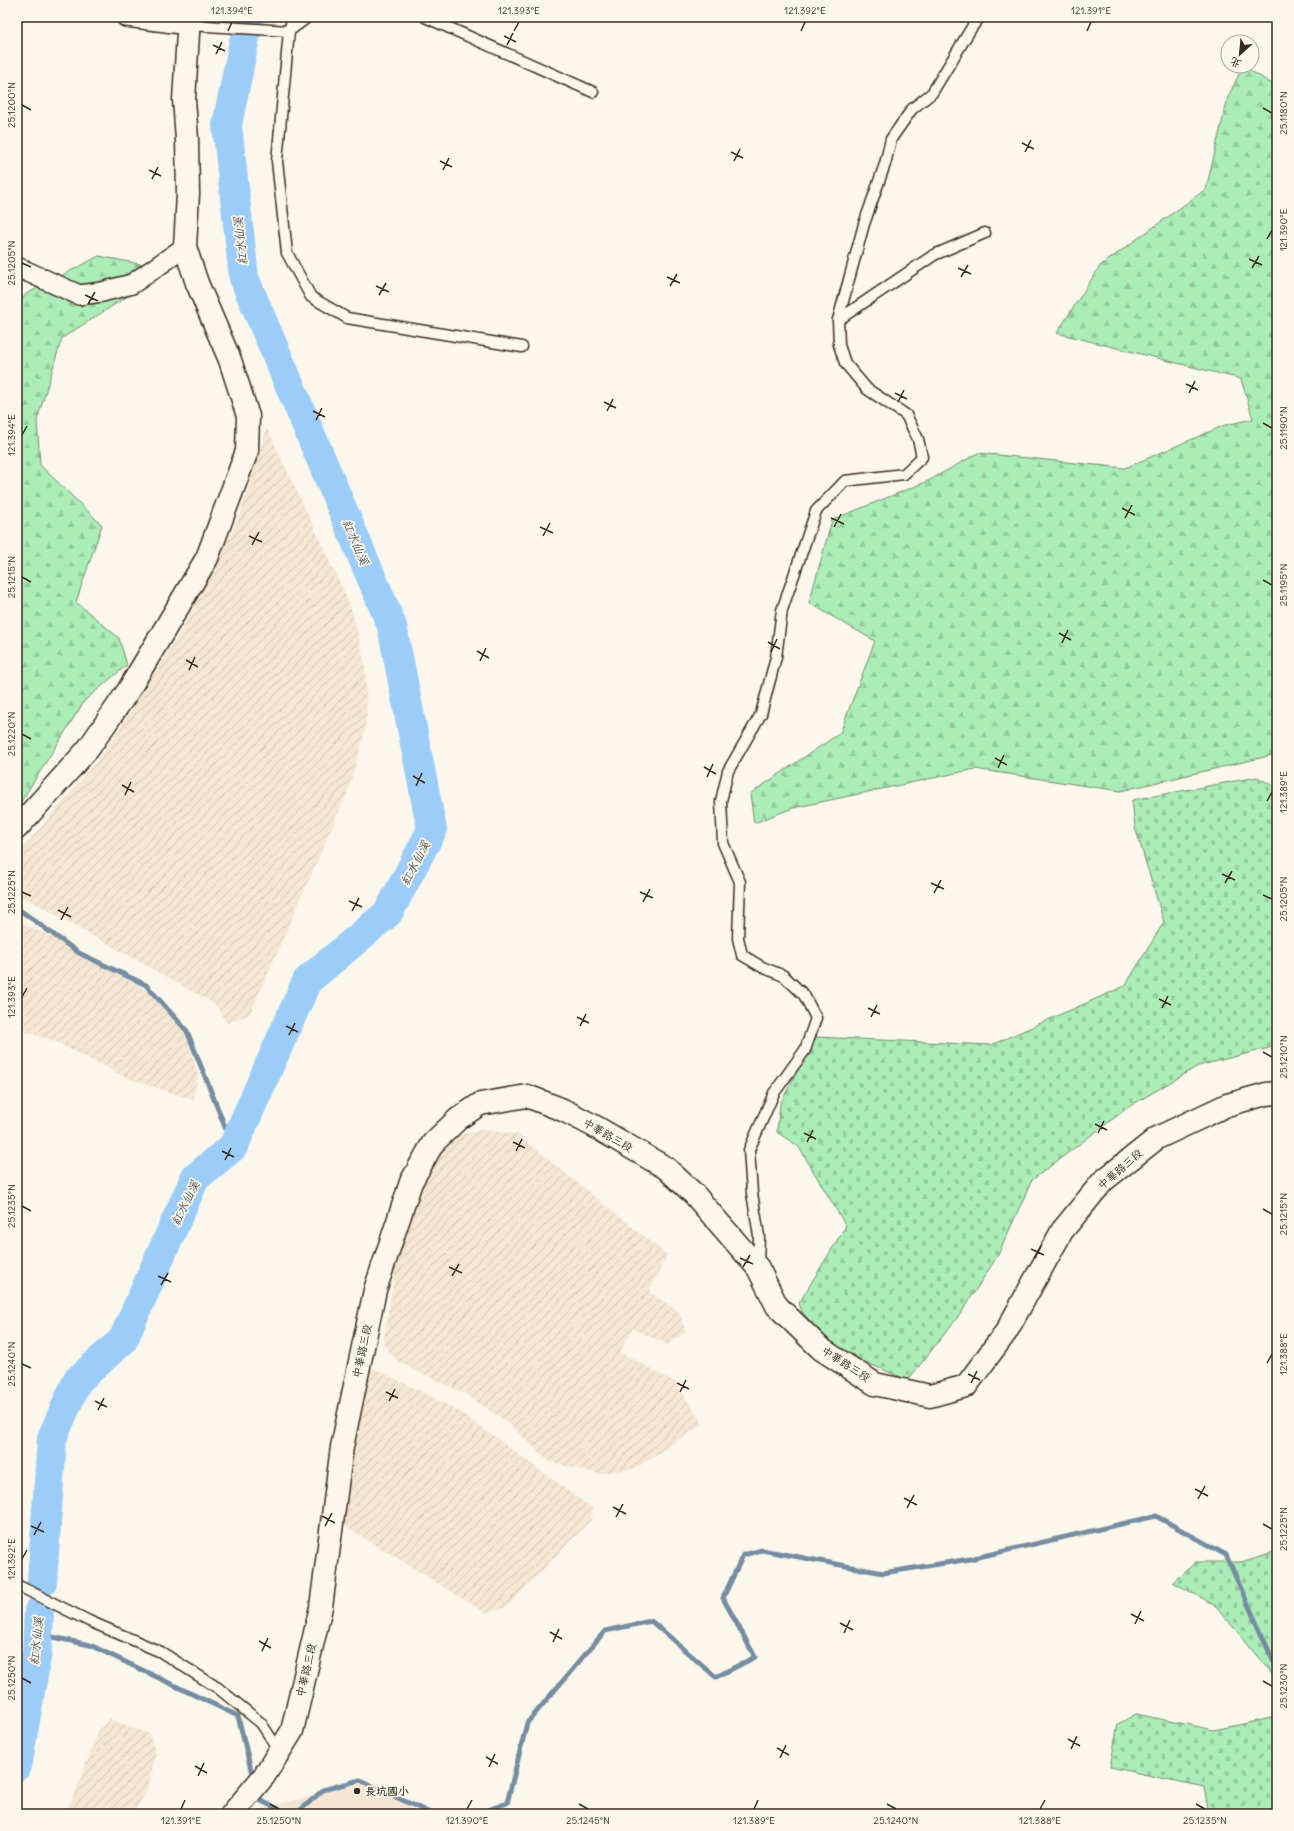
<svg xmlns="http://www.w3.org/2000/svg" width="1294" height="1831" font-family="Delius,'LXGW WenKai TC',sans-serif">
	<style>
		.built { fill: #f5e6d3 }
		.industrial { fill: url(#industrial-furrows) }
		.forest { fill: url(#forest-firs); stroke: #738c6a }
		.cemetery { fill: url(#cemetery-stones); stroke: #738c6a }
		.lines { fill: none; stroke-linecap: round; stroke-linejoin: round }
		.stream { stroke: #758ca1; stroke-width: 5 }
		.river { stroke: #9bcdf8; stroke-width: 30 }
		.service-casing { stroke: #3b2a1e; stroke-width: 13 }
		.minor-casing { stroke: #3b2a1e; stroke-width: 22 }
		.tertiary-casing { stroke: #3b2a1e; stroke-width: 25 }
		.secondary-casing { stroke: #3b2a1e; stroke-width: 25 }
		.service { stroke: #fbf7ec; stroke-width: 10 }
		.minor { stroke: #fbf7ec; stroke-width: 19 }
		.tertiary { stroke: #fbf7ec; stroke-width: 22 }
		.secondary { stroke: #fbf7ec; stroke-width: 22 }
		.ticks { fill: none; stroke: #3b2a1e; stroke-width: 1.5 }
		.poi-dot { fill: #3b2a1e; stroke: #fbf7ec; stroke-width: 1.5 }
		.labels { text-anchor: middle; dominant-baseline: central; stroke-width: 3.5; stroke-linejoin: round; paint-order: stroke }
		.street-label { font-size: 11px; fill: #3b2a1e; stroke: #fbf7ec }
		.poi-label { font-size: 11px; font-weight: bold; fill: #3b2a1e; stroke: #fbf7ec; text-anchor: start }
		.water-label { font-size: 12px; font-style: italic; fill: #535354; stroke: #fbf7ec }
		.neatline { fill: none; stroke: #3b2a1e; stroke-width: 1.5 }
		.ticks-label { font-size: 10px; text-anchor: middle; fill: #3b2a1e }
	</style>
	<defs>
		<pattern id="industrial-furrows" width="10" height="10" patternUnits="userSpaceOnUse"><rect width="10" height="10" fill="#f5e6d3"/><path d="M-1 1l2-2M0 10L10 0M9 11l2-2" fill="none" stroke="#d3c5b5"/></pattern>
		<pattern id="forest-firs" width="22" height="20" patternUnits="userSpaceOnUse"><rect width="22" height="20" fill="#abedb7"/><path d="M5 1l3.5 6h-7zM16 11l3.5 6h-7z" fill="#94cb9d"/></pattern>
		<pattern id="cemetery-stones" width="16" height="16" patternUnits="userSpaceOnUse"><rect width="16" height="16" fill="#abedb7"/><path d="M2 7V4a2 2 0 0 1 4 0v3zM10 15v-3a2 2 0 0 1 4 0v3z" fill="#94cb9d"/></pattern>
	</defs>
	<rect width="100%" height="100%" fill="#fbf7ec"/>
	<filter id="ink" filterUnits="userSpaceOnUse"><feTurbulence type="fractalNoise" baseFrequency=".025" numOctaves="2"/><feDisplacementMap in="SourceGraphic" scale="8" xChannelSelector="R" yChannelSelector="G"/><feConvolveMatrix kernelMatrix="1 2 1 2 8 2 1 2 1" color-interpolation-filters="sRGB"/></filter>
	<g filter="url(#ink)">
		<!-- built -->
		<polygon class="built" points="369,1782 421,1814 256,1814 262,1808"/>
		<!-- industrial -->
		<g class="industrial">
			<polygon points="267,428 344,591 353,615 365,664 367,712 364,736 348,791 250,1014 227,1023 215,1004 17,893 17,855 103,754 180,633 239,518"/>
			<polygon points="17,921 66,943 154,995 176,1015 187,1038 198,1076 193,1100 127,1078 54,1041 17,1029"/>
			<polygon points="481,1130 517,1134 667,1255 649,1292 679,1312 686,1332 668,1345 633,1329 620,1352 675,1382 703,1424 636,1468 599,1474 550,1462 507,1422 465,1394 400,1363 383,1344 408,1193 439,1147 460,1135"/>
			<polygon points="363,1365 380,1371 459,1411 592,1508 591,1520 507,1607 486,1613 335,1520"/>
			<polygon points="110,1719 149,1734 156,1754 147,1790 133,1814 62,1814 71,1803 99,1730"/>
		</g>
		<!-- forest -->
		<g class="forest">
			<polygon points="1243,66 1277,87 1277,754 1120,791 975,769 793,808 754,823 750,794 840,733 875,641 809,603 832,520 928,481 978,453 1125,468 1225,425 1253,419 1241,379 1057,333 1100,266 1206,189 1228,97"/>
			<polygon points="99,256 155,267 139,289 62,338 37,420 40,465 102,525 76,602 119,638 127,665 85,700 17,808 17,307 26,294"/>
		</g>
		<!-- cemetery -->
		<g class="cemetery">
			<polygon points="1257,777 1277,788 1277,1046 1198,1066 1130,1106 1032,1180 998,1255 961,1313 908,1380 836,1350 802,1312 799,1303 846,1226 799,1147 777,1132 780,1104 815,1037 991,1045 1125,986 1164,922 1135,827 1132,800"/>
			<polygon points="1277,1551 1277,1676 1271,1673 1216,1606 1173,1582 1196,1562 1241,1562"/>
			<polygon points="1136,1714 1214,1730 1277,1717 1277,1814 1209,1814 1204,1787 1110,1767 1118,1724"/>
		</g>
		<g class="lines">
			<!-- stream -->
			<g class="stream">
				<polyline points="17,908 79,953 146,985 187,1031 233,1147"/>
				<polyline points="38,1634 90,1645 238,1716 251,1770"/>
				<polyline points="259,1800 289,1814"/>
				<polyline points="296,1814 323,1790 360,1780 432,1814"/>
				<polyline points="477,1814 507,1803 527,1723 605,1631 651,1621 716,1677 755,1657 723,1598 743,1555 762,1550 883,1573 970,1559 1156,1516 1226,1555 1275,1665 1277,1666"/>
			</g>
			<!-- river -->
			<g class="river">
				<polyline points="42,1582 52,1438 77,1381 123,1340 195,1178 233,1147 307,981 388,913 432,830 392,626 244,278 227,125 249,17"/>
				<polyline points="17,1766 37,1652 39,1611"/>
			</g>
			<!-- service casing -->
			<g class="service-casing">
				<g id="service">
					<polyline points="293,17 289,31 277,161 287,253 311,297 347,318 522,347"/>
					<polyline points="425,17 593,92"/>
					<polyline points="189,25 289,31 308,17"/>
					<polyline points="838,320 934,255 985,233"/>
					<polyline points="758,1264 759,1236 752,1193 749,1150 774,1093 805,1050 816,1018 804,995 784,976 762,967 742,955 738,938 740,882 723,843 721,801 728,771 761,714 776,657 782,610 816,511 845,481 904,474 922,457 918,439 906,415 867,389 845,363 839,345 838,320 864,224 885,164 891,139 912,109 932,93 972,27 980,17"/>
					<polyline points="17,1585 89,1621 161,1652 218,1688 261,1723 280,1752"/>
				</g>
			</g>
			<!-- minor casing -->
			<g class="minor-casing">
				<g id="minor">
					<polyline points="126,17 189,25"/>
					<polyline points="17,267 79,295 102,292 132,284 185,247"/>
				</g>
			</g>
			<!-- tertiary casing -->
			<g class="tertiary-casing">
				<polyline id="tertiary" points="17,828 88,749 128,691 207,558 247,451 248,416 230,360 197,283 185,247 188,194 187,139 184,100 189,17"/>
			</g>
			<!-- secondary casing -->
			<g class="secondary-casing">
				<polyline id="secondary" points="232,1814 264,1776 292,1731 321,1607 342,1447 375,1290 411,1182 433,1143 458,1119 480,1104 527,1096 563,1110 594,1126 666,1168 694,1194 758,1268 777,1306 821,1349 875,1384 930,1396 966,1386 1006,1332 1062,1231 1103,1181 1157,1138 1227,1105 1266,1094 1277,1093"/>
			</g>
			<!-- service -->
			<use href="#service" class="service"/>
			<!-- minor -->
			<use href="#minor" class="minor"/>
			<!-- tertiary -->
			<use href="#tertiary" class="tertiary"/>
			<!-- secondary -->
			<use href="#secondary" class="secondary"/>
		</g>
	</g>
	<!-- ticks -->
	<path class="ticks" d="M228,31L232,22M514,31L519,22M801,31L805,22M1087,31L1091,22M504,36L516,42M213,45L225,51M507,45L513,33M216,54L222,42M22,105L31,110M1263,108L1272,113M1022,143L1034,149M731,152L743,158M1025,152L1031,140M440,161L452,167M734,161L740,149M149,170L161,176M443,170L449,158M152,179L158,167M1267,239L1272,230M1249,259L1262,265M22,263L31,267M958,268L971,274M1252,268L1259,256M667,277L680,283M961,277L968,265M376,286L389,292M670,286L677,274M85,295L98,301M379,295L386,283M88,304L95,292M1186,384L1198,390M895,393L907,399M1189,393L1195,381M604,402L616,408M898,402L904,390M313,411L325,417M607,411L613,399M316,420L322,408M1263,423L1272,428M22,435L27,426M1122,508L1135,515M831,518L844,524M1125,518L1132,505M540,527L553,533M834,527L841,514M249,536L262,542M543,536L550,523M252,545L259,532M22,577L31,582M1263,580L1272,585M1059,633L1071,640M768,642L780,649M1062,643L1068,630M477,651L489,658M771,652L777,639M186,660L198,667M480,661L486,648M189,670L195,657M22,734L31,739M995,758L1007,765M704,767L716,774M998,768L1004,755M413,776L425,783M707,777L713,764M122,785L134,792M416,786L422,773M125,795L131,782M1267,801L1272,792M1222,874L1235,880M931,883L944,889M1225,883L1232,871M22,892L31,896M640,892L653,898M934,893L941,880M1263,895L1272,899M349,901L362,907M643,902L650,889M58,910L71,917M352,911L359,898M61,920L68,907M22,997L27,988M1159,999L1171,1005M868,1008L880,1014M1162,1008L1168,996M577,1017L589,1023M871,1017L877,1005M286,1026L298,1032M580,1026L586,1014M289,1035L295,1023M1263,1052L1272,1057M1095,1124L1107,1130M804,1133L816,1139M1098,1133L1104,1121M513,1142L525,1148M807,1142L813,1130M222,1151L234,1157M516,1151L522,1139M225,1160L231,1148M22,1206L31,1211M1263,1209L1272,1214M1031,1249L1044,1255M740,1258L753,1264M1034,1258L1041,1246M449,1267L462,1273M743,1267L750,1255M158,1276L171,1282M452,1276L459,1264M161,1285L168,1273M1267,1363L1272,1354M22,1364L31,1368M968,1374L980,1380M677,1383L689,1389M971,1383L977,1371M386,1392L398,1398M680,1392L686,1380M95,1401L107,1407M389,1401L395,1389M98,1410L104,1398M1195,1489L1208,1496M904,1498L917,1505M1198,1499L1205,1486M613,1507L626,1514M907,1508L914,1495M322,1516L335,1523M616,1517L623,1504M1263,1524L1272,1529M31,1526L44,1532M325,1526L332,1513M34,1535L41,1522M22,1559L27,1550M1131,1614L1144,1621M840,1623L853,1630M1135,1624L1141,1611M550,1632L562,1639M844,1633L850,1620M259,1641L271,1648M553,1642L559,1629M262,1651L268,1638M22,1678L31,1683M1263,1681L1272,1686M1068,1739L1080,1746M777,1748L789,1755M1071,1749L1077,1736M486,1757L498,1764M780,1758L786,1745M195,1766L207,1773M489,1767L495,1754M198,1776L204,1763M270,1804L279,1809M579,1804L588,1809M887,1804L896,1809M1196,1804L1205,1809M181,1809L185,1800M467,1809L472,1800M754,1809L758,1800M1040,1809L1045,1800"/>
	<!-- markers -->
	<circle class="poi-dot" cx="357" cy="1791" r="4"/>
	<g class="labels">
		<!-- street labels -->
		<g class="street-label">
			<text transform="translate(608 1135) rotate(30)">中華路三段</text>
			<text transform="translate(1120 1169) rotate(-41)">中華路三段</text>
			<text transform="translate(362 1351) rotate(-78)">中華路三段</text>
			<text transform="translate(846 1364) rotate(33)">中華路三段</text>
			<text transform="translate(306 1670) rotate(-77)">中華路三段</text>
		</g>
		<!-- poi labels -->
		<g class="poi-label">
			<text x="365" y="1791">長坑國小</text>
		</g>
		<!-- water labels -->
		<g class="water-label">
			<text transform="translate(240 241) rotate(-96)">紅水仙溪</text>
			<text transform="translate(356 542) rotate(67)">紅水仙溪</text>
			<text transform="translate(415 863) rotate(-62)">紅水仙溪</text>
			<text transform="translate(185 1203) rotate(-64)">紅水仙溪</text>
			<text transform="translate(36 1641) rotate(-84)">紅水仙溪</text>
		</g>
	</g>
	<!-- margin -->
	<rect width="1294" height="1831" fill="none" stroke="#fbf7ec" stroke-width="44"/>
	<!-- north arrow -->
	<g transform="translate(1240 54) rotate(207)"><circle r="19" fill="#fbf7ec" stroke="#aea59a"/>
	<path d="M0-3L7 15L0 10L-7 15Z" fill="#3b2a1e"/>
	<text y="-6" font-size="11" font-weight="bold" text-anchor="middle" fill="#3b2a1e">北</text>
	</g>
	<rect x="22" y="22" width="1250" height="1787" class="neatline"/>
	<g class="ticks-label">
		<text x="232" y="14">121.394°E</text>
		<text x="519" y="14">121.393°E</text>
		<text x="805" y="14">121.392°E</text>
		<text x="1091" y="14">121.391°E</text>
		<text transform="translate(11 105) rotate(-90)" y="4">25.1200°N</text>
		<text transform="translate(1283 113) rotate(-90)" y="4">25.1180°N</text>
		<text transform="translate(1283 230) rotate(-90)" y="4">121.390°E</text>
		<text transform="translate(11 263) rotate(-90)" y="4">25.1205°N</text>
		<text transform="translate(1283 428) rotate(-90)" y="4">25.1190°N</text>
		<text transform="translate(11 435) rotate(-90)" y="4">121.394°E</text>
		<text transform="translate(11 577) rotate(-90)" y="4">25.1215°N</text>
		<text transform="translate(1283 585) rotate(-90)" y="4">25.1195°N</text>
		<text transform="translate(11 734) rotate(-90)" y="4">25.1220°N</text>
		<text transform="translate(1283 792) rotate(-90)" y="4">121.389°E</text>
		<text transform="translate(11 892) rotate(-90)" y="4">25.1225°N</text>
		<text transform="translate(1283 899) rotate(-90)" y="4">25.1205°N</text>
		<text transform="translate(11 997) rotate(-90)" y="4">121.393°E</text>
		<text transform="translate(1283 1057) rotate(-90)" y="4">25.1210°N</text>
		<text transform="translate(11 1206) rotate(-90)" y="4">25.1235°N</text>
		<text transform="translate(1283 1214) rotate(-90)" y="4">25.1215°N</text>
		<text transform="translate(1283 1354) rotate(-90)" y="4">121.388°E</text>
		<text transform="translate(11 1364) rotate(-90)" y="4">25.1240°N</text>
		<text transform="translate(1283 1529) rotate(-90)" y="4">25.1225°N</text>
		<text transform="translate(11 1559) rotate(-90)" y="4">121.392°E</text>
		<text transform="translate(11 1678) rotate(-90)" y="4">25.1250°N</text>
		<text transform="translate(1283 1686) rotate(-90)" y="4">25.1230°N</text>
		<text x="181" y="1824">121.391°E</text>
		<text x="279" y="1824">25.1250°N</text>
		<text x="467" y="1824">121.390°E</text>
		<text x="588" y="1824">25.1245°N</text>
		<text x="754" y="1824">121.389°E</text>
		<text x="896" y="1824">25.1240°N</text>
		<text x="1040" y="1824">121.388°E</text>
		<text x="1205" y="1824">25.1235°N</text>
	</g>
</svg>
